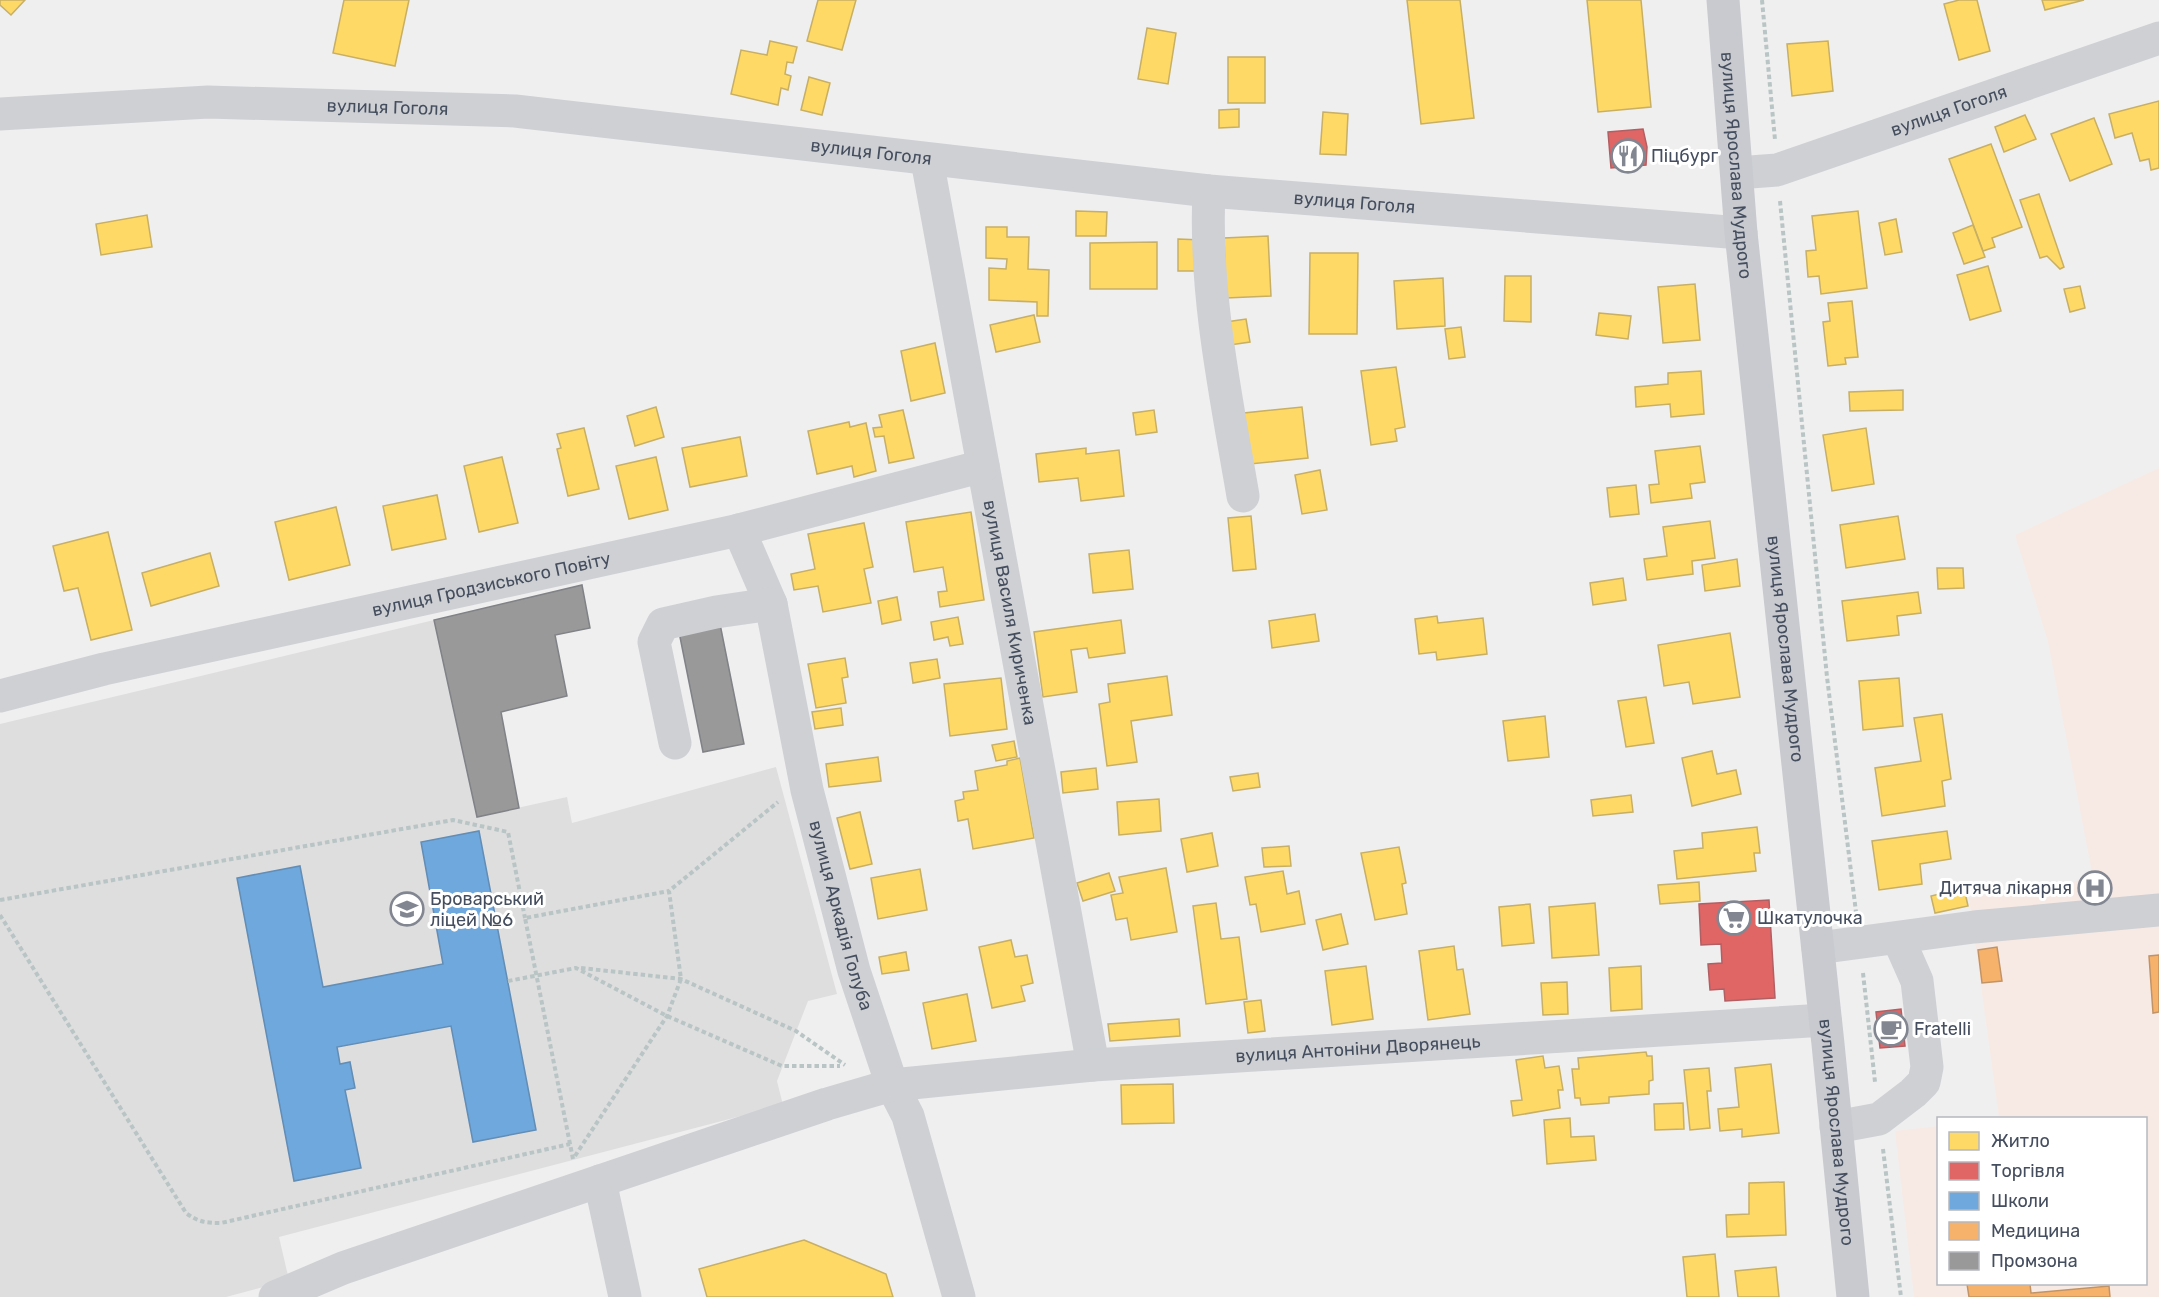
<svg xmlns="http://www.w3.org/2000/svg" width="2159" height="1297" font-family="Rubik,sans-serif">
	<style>
		.education { fill: #dfdedf }
		.medical { fill: #f7eae5 }
		.homes { fill: #ffd966; stroke: #c7af64; stroke-width: 1.5 }
		.shops { fill: #e06666; stroke: #b25f64; stroke-width: 1.5 }
		.schools { fill: #6fa8dc; stroke: #628db6; stroke-width: 1.5 }
		.health { fill: #f6b26b; stroke: #c19467; stroke-width: 1.5 }
		.industry { fill: #999; stroke: #808287; stroke-width: 1.5 }
		.lines { fill: none; stroke-linecap: round; stroke-linejoin: round }
		.path { stroke: #b8c5c4; stroke-width: 4; stroke-dasharray: 4.5 3; stroke-linecap: butt }
		.minor { stroke: #ced0d4; stroke-width: 33 }
		.major { stroke: #c8cad0; stroke-width: 33 }
		.labels { text-anchor: middle; dominant-baseline: central; stroke-width: 6; stroke-linejoin: round; paint-order: stroke }
		.street-label { font-size: 18px; fill: #454e5e; stroke: #fff }
		.poi-label { font-size: 18px; fill: #454e5e; stroke: #fff; text-anchor: start }
	</style>
	<rect width="100%" height="100%" fill="#f0efef"/>
	<!-- education -->
	<polygon class="education" points="434,620 477,817 567,797 572,823 776,767 837,994 808,1001 777,1081 783,1105 279,1237 289,1280 226,1297 0,1297 0,724"/>
	<!-- medical -->
	<polygon class="medical" points="2159,468 2159,1297 1914,1297 1895,1131 1938,1126 1938,1284 2146,1284 2146,1118 1999,1118 1969,898 2093,878 2048,642 2015,535"/>
	<!-- homes -->
	<g class="homes">
		<polygon points="0,0 25,0 11,15 0,5"/>
		<polygon points="344,0 409,0 395,66 333,53"/>
		<polygon points="818,0 856,0 842,50 807,41"/>
		<polygon points="1407,0 1460,0 1474,118 1421,124"/>
		<polygon points="1587,0 1641,0 1651,107 1598,112"/>
		<polygon points="1959,0 1977,0 1990,51 1959,60 1944,4"/>
		<polygon points="2042,0 2084,0 2045,10"/>
		<polygon points="1147,28 1176,33 1168,84 1138,79"/>
		<polygon points="770,41 797,47 793,63 787,62 785,74 791,76 788,90 781,88 778,105 731,94 741,50 767,55"/>
		<polygon points="1828,41 1833,91 1792,96 1787,44"/>
		<rect x="1228" y="57" width="37" height="46"/>
		<polygon points="809,77 830,83 822,115 801,110"/>
		<polygon points="2159,101 2159,168 2151,170 2149,159 2140,161 2132,133 2115,138 2109,114"/>
		<polygon points="1239,109 1239,127 1219,128 1219,110"/>
		<polygon points="1323,112 1348,114 1346,155 1320,154"/>
		<polygon points="2025,115 2036,139 2004,152 1995,127"/>
		<polygon points="2094,118 2112,164 2070,181 2051,134"/>
		<polygon points="1991,144 2022,227 1992,238 1995,247 1983,251 1949,159"/>
		<polygon points="2039,194 2064,267 2060,269 2047,256 2040,258 2020,200"/>
		<polygon points="1076,211 1107,212 1106,236 1076,236"/>
		<polygon points="1858,211 1867,288 1821,294 1819,276 1808,277 1806,251 1816,250 1812,216"/>
		<polygon points="147,215 152,247 101,255 96,224"/>
		<polygon points="1896,219 1902,252 1885,255 1879,223"/>
		<polygon points="1973,225 1985,257 1964,264 1953,233"/>
		<polygon points="986,227 1007,227 1007,237 1029,237 1028,269 1049,270 1048,316 1037,316 1037,302 989,300 989,268 1006,269 1007,259 986,258"/>
		<polygon points="1268,236 1271,296 1226,298 1224,238"/>
		<polygon points="1178,239 1202,240 1202,271 1178,271"/>
		<polygon points="1157,242 1157,289 1090,289 1090,243"/>
		<polygon points="1310,253 1358,253 1357,334 1309,334"/>
		<polygon points="1988,266 2001,311 1970,320 1957,275"/>
		<polygon points="1505,276 1531,276 1531,322 1504,321"/>
		<polygon points="1443,278 1445,326 1397,329 1394,281"/>
		<polygon points="1695,284 1700,340 1663,343 1658,287"/>
		<polygon points="2080,286 2085,308 2070,312 2064,289"/>
		<polygon points="1852,301 1858,357 1845,358 1846,364 1828,366 1823,322 1830,321 1828,303"/>
		<polygon points="1599,313 1631,316 1628,339 1596,335"/>
		<polygon points="1034,315 1040,342 996,352 990,325"/>
		<polygon points="1246,319 1250,342 1230,345 1226,322"/>
		<polygon points="1461,327 1465,357 1449,359 1445,329"/>
		<polygon points="935,343 945,393 911,401 901,351"/>
		<polygon points="1396,367 1405,427 1395,429 1397,441 1371,445 1361,371"/>
		<polygon points="1701,371 1704,414 1671,417 1670,404 1636,407 1635,387 1668,384 1668,373"/>
		<polygon points="1903,390 1903,410 1850,411 1849,392"/>
		<polygon points="656,407 664,437 635,446 627,416"/>
		<polygon points="1302,407 1308,458 1250,464 1244,413"/>
		<polygon points="903,410 914,458 889,463 884,436 875,437 873,428 882,427 879,415"/>
		<polygon points="1154,410 1157,432 1136,435 1133,413"/>
		<polygon points="849,422 850,427 866,423 876,471 854,477 852,466 817,474 808,431"/>
		<polygon points="584,428 599,489 568,496 557,449 561,448 557,434"/>
		<polygon points="1866,428 1874,484 1832,491 1823,435"/>
		<polygon points="740,437 747,476 690,487 682,448"/>
		<polygon points="1700,446 1705,482 1690,484 1692,498 1651,503 1649,485 1659,484 1655,451"/>
		<polygon points="1086,448 1086,454 1119,450 1124,496 1081,501 1078,478 1039,482 1036,454"/>
		<polygon points="502,457 518,523 479,532 464,466"/>
		<polygon points="656,457 668,510 629,519 616,466"/>
		<polygon points="1320,470 1327,510 1302,514 1295,475"/>
		<polygon points="1636,485 1639,514 1610,517 1607,488"/>
		<polygon points="437,495 446,539 392,550 383,506"/>
		<polygon points="336,507 350,565 289,580 275,522"/>
		<polygon points="971,512 984,600 940,607 938,592 947,591 943,567 914,572 906,522"/>
		<polygon points="1251,516 1256,569 1233,571 1228,518"/>
		<polygon points="1898,516 1905,559 1846,568 1840,525"/>
		<polygon points="1710,521 1715,558 1692,561 1693,574 1647,580 1644,559 1667,556 1663,527"/>
		<polygon points="864,523 873,567 864,569 871,603 823,612 818,586 794,590 791,574 815,569 808,534"/>
		<polygon points="108,532 132,630 91,640 78,588 64,591 53,546"/>
		<polygon points="1129,550 1133,589 1093,593 1089,554"/>
		<polygon points="210,553 219,586 151,606 142,573"/>
		<polygon points="1737,559 1740,586 1705,591 1702,565"/>
		<polygon points="1937,568 1963,568 1964,588 1938,589"/>
		<polygon points="1623,578 1626,600 1593,605 1590,583"/>
		<polygon points="1918,592 1921,613 1897,616 1899,635 1847,641 1842,601"/>
		<polygon points="897,597 901,620 882,624 878,601"/>
		<polygon points="1315,614 1319,641 1272,648 1269,621"/>
		<polygon points="1437,616 1438,623 1483,618 1487,654 1437,660 1436,652 1419,654 1415,619"/>
		<polygon points="958,617 963,644 950,646 948,637 934,640 931,622"/>
		<polygon points="1121,620 1125,653 1089,658 1087,648 1071,650 1077,692 1043,697 1034,632"/>
		<polygon points="1730,633 1740,697 1693,704 1689,682 1664,686 1658,645"/>
		<polygon points="845,658 848,677 842,678 846,703 816,708 808,664"/>
		<polygon points="937,659 940,678 913,683 910,663"/>
		<polygon points="1167,676 1172,715 1131,721 1137,762 1107,766 1099,704 1110,702 1108,684"/>
		<polygon points="1001,678 1007,729 950,736 944,684"/>
		<polygon points="1899,678 1903,726 1863,730 1859,681"/>
		<polygon points="1646,697 1654,743 1626,747 1618,701"/>
		<polygon points="841,708 843,725 815,729 812,712"/>
		<polygon points="1942,714 1951,779 1942,781 1945,806 1882,816 1875,768 1921,761 1914,718"/>
		<polygon points="1545,716 1549,757 1508,761 1503,721"/>
		<polygon points="1014,741 1017,757 996,761 992,745"/>
		<polygon points="1712,751 1717,774 1736,770 1741,794 1692,806 1682,758"/>
		<polygon points="878,757 881,781 829,787 826,764"/>
		<polygon points="1020,758 1034,838 973,849 968,819 958,821 955,801 964,799 963,792 978,790 975,771 1007,765 1007,761"/>
		<polygon points="1096,768 1098,789 1063,793 1061,772"/>
		<polygon points="1258,773 1260,787 1233,791 1230,777"/>
		<polygon points="1631,795 1633,812 1593,816 1591,800"/>
		<polygon points="1159,799 1161,831 1119,835 1117,802"/>
		<polygon points="860,812 872,864 850,869 837,818"/>
		<polygon points="1757,827 1760,853 1754,853 1756,871 1677,879 1674,851 1703,848 1702,833"/>
		<polygon points="1947,831 1951,859 1920,864 1922,884 1879,890 1872,841"/>
		<polygon points="1212,833 1218,866 1187,872 1181,839"/>
		<polygon points="1289,846 1291,866 1264,867 1262,848"/>
		<polygon points="1399,847 1406,883 1402,884 1407,914 1375,920 1361,853"/>
		<polygon points="1166,868 1177,932 1131,940 1127,918 1116,920 1111,895 1123,893 1119,877"/>
		<polygon points="920,869 927,910 878,919 871,878"/>
		<polygon points="1283,871 1287,894 1299,891 1305,924 1261,932 1256,904 1250,905 1245,877"/>
		<polygon points="1109,873 1115,891 1083,901 1077,883"/>
		<polygon points="1699,882 1700,901 1660,904 1658,885"/>
		<polygon points="1964,888 1968,906 1935,913 1931,896"/>
		<polygon points="1216,903 1221,939 1239,937 1247,999 1206,1004 1193,906"/>
		<polygon points="1595,903 1599,955 1552,958 1549,907"/>
		<polygon points="1530,904 1534,943 1502,946 1499,907"/>
		<polygon points="1341,914 1348,944 1323,950 1316,920"/>
		<polygon points="1011,940 1015,957 1027,955 1033,983 1021,986 1025,1001 992,1008 979,947"/>
		<polygon points="1454,946 1457,970 1463,969 1470,1014 1428,1020 1419,951"/>
		<polygon points="906,952 909,970 882,974 879,957"/>
		<polygon points="1366,966 1373,1019 1332,1025 1325,971"/>
		<polygon points="1641,966 1642,1009 1611,1011 1609,968"/>
		<polygon points="1567,982 1568,1014 1543,1015 1541,983"/>
		<polygon points="967,994 976,1041 932,1049 923,1003"/>
		<polygon points="1261,1000 1265,1031 1248,1033 1244,1002"/>
		<polygon points="1179,1019 1180,1036 1110,1041 1108,1024"/>
		<polygon points="1646,1052 1647,1056 1652,1056 1653,1080 1649,1081 1649,1094 1609,1097 1609,1103 1581,1105 1580,1098 1575,1098 1572,1069 1579,1069 1578,1058"/>
		<polygon points="1543,1056 1545,1068 1559,1066 1563,1090 1558,1090 1560,1108 1513,1116 1511,1101 1522,1100 1516,1060"/>
		<polygon points="1771,1064 1779,1133 1742,1137 1742,1129 1720,1131 1718,1109 1739,1107 1735,1068"/>
		<polygon points="1709,1068 1711,1091 1707,1091 1710,1128 1690,1130 1684,1070"/>
		<polygon points="1173,1084 1174,1123 1122,1124 1121,1085"/>
		<polygon points="1683,1103 1684,1129 1655,1130 1654,1104"/>
		<polygon points="1570,1118 1571,1137 1594,1136 1596,1160 1547,1164 1544,1120"/>
		<polygon points="1784,1182 1786,1235 1727,1237 1726,1215 1749,1214 1749,1183"/>
		<polygon points="804,1240 886,1274 893,1297 707,1297 699,1269"/>
		<polygon points="1715,1254 1719,1297 1687,1297 1683,1257"/>
		<polygon points="1776,1267 1779,1297 1738,1297 1735,1271"/>
	</g>
	<!-- shops -->
	<g class="shops">
		<polygon points="1643,129 1647,147 1646,165 1611,168 1608,132"/>
		<polygon points="1769,900 1775,998 1725,1001 1724,989 1710,990 1708,964 1722,963 1721,944 1701,945 1699,904"/>
		<polygon points="1901,1009 1905,1046 1880,1048 1876,1012"/>
	</g>
	<!-- schools -->
	<polygon class="schools" points="479,831 536,1130 473,1142 451,1026 337,1047 340,1064 350,1062 355,1088 345,1090 361,1168 294,1181 237,878 300,866 323,987 443,964 421,842"/>
	<!-- health -->
	<g class="health">
		<polygon points="1997,947 2002,981 1982,983 1978,950"/>
		<polygon points="2159,955 2159,1012 2153,1013 2149,956"/>
		<polygon points="1967,1284 2030,1284 2031,1293 2109,1286 2110,1297 1969,1297"/>
	</g>
	<!-- industry -->
	<g class="industry">
		<polygon points="582,585 590,628 555,635 567,696 501,712 519,808 477,817 434,620"/>
		<polygon points="719,619 744,744 703,752 678,627"/>
	</g>
	<g class="lines">
		<!-- path -->
		<g class="path">
			<polyline points="1762,0 1775,140"/>
			<polyline points="1780,201 1827,677 1856,912"/>
			<polyline points="0,900 453,820 508,832 525,918"/>
			<path d="M0,915L186,1213C198,1222 206,1223 221,1223L570,1144"/>
			<polyline points="581,968 681,979 796,1031 845,1065"/>
			<polyline points="1863,973 1875,1082"/>
			<polyline points="508,981 576,968 667,1016 782,1066 840,1066"/>
			<polyline points="1883,1149 1901,1297"/>
			<polyline points="575,1156 667,1016 681,979 669,891 778,802"/>
			<polyline points="573,1159 525,918 669,891"/>
		</g>
		<!-- minor -->
		<g class="minor">
			<path id="s1" d="M0,114L208,102L515,111L1209,191L1741,233"/>
			<path id="s2" d="M927,160L1093,1065"/>
			<path id="s3" d="M1737,173L1777,170L2159,38"/>
			<path d="M1209,191C1204,293 1226,396 1243,496"/>
			<path id="s4" d="M739,530L771,604L807,790L854,971L892,1085L908,1116L959,1297"/>
			<path id="s5" d="M0,696L104,669L739,530L983,466"/>
			<polyline points="675,743 654,642 663,624 716,612 771,604"/>
			<polyline points="1818,948 1974,927 2159,910"/>
			<polyline points="1836,1127 1879,1119 1913,1093 1924,1082 1927,1067 1917,981 1898,938"/>
			<polyline points="600,1181 625,1297"/>
			<path id="s6" d="M275,1297L343,1268L827,1104L892,1085L1093,1065L1825,1020"/>
		</g>
		<!-- major -->
		<path class="major" id="s7" d="M1723,0L1741,233L1828,1044L1853,1297"/>
	</g>
	<!-- icons -->
	<defs>
		<g id="restaurant-ring" transform="scale(1.725)"><circle r="9.5" fill="#fff" stroke="#818691" stroke-width="1.5"/><path d="M-5-6h1v4h1v-4h1v4h1v-4h1v5L-1.5 .5V6h-2V.5L-5-1ZM5-6V6H3V1.5H1.5Q1.5-4 5-6Z" fill="#818691"/></g>
		<g id="hospital-ring" transform="scale(1.725)"><circle r="9.5" fill="#fff" stroke="#818691" stroke-width="1.5"/><path d="M-5-5h3v3.5h4V-5h3V5h-3V1.5h-4V5h-3Z" fill="#818691"/></g>
		<g id="school-ring" transform="scale(1.725)"><circle r="9.5" fill="#fff" stroke="#818691" stroke-width="1.5"/><path d="M0-5L7-2L0 1L-7-2ZM-4 1L0 2.5L4 1V4Q0 6-4 4Z" fill="#818691"/></g>
		<g id="supermarket-ring" transform="scale(1.725)"><circle r="9.5" fill="#fff" stroke="#818691" stroke-width="1.5"/><path d="M-6-5.5h2.5l.6 2H6L4.5 2H-2.5L-4.4-4H-6ZM-1.5 3.2a1.3 1.3 0 1 0 .1 0ZM3 3.2a1.3 1.3 0 1 0 .1 0Z" fill="#818691"/></g>
		<g id="cafe-ring" transform="scale(1.725)"><circle r="9.5" fill="#fff" stroke="#818691" stroke-width="1.5"/><path d="M-5.5-4.5H6V0H3Q3 3.5 0 3.5H-2.5Q-5.5 3.5-5.5 0ZM3-3.2v2h1.7v-2ZM-6 4.5H4V6H-6Z" fill="#818691"/></g>
	</defs>
	<g fill-rule="evenodd">
		<use href="#restaurant-ring" x="1628" y="156"/>
		<use href="#hospital-ring" x="2095" y="888"/>
		<use href="#school-ring" x="407" y="909"/>
		<use href="#supermarket-ring" x="1734" y="918"/>
		<use href="#cafe-ring" x="1891" y="1029"/>
	</g>
	<g class="labels">
		<!-- street labels -->
		<g class="street-label">
			<text stroke="none"><textPath href="#s1" startOffset="388">вулиця Гоголя</textPath></text>
			<text stroke="none"><textPath href="#s3" startOffset="222">вулиця Гоголя</textPath></text>
			<text stroke="none"><textPath href="#s1" startOffset="874">вулиця Гоголя</textPath></text>
			<text stroke="none"><textPath href="#s7" startOffset="166">вулиця Ярослава Мудрого</textPath></text>
			<text stroke="none"><textPath href="#s1" startOffset="1360">вулиця Гоголя</textPath></text>
			<text stroke="none"><textPath href="#s5" startOffset="504">вулиця Гродзиського Повіту</textPath></text>
			<text stroke="none"><textPath href="#s2" startOffset="460">вулиця Василя Кириченка</textPath></text>
			<text stroke="none"><textPath href="#s7" startOffset="652">вулиця Ярослава Мудрого</textPath></text>
			<text stroke="none"><textPath href="#s4" startOffset="400">вулиця Аркадія Голуба</textPath></text>
			<text stroke="none"><textPath href="#s6" startOffset="1120">вулиця Антоніни Дворянець</textPath></text>
			<text stroke="none"><textPath href="#s7" startOffset="1138">вулиця Ярослава Мудрого</textPath></text>
		</g>
		<!-- poi labels -->
		<g class="poi-label">
			<text x="1651" y="156">Піцбург</text>
			<text x="2072" y="888" text-anchor="end">Дитяча лікарня</text>
			<text x="430" y="899">Броварський<tspan x="430" dy="21">ліцей №6</tspan></text>
			<text x="1757" y="918">Шкатулочка</text>
			<text x="1914" y="1029">Fratelli</text>
		</g>
	</g>
	<!-- legend -->
	<rect x="1937" y="1117" width="210" height="168" fill="#ffffff" stroke="#b5b8bf" stroke-width="1.5"/>
	<rect x="1949" y="1132" width="30" height="18" fill="#ffd966" stroke="#b5b8bf" stroke-width="1.5"/>
	<text x="1991" y="1147" font-size="18" fill="#454e5e">Житло</text>
	<rect x="1949" y="1162" width="30" height="18" fill="#e06666" stroke="#b5b8bf" stroke-width="1.5"/>
	<text x="1991" y="1177" font-size="18" fill="#454e5e">Торгівля</text>
	<rect x="1949" y="1192" width="30" height="18" fill="#6fa8dc" stroke="#b5b8bf" stroke-width="1.5"/>
	<text x="1991" y="1207" font-size="18" fill="#454e5e">Школи</text>
	<rect x="1949" y="1222" width="30" height="18" fill="#f6b26b" stroke="#b5b8bf" stroke-width="1.5"/>
	<text x="1991" y="1237" font-size="18" fill="#454e5e">Медицина</text>
	<rect x="1949" y="1252" width="30" height="18" fill="#999999" stroke="#b5b8bf" stroke-width="1.5"/>
	<text x="1991" y="1267" font-size="18" fill="#454e5e">Промзона</text>
</svg>
